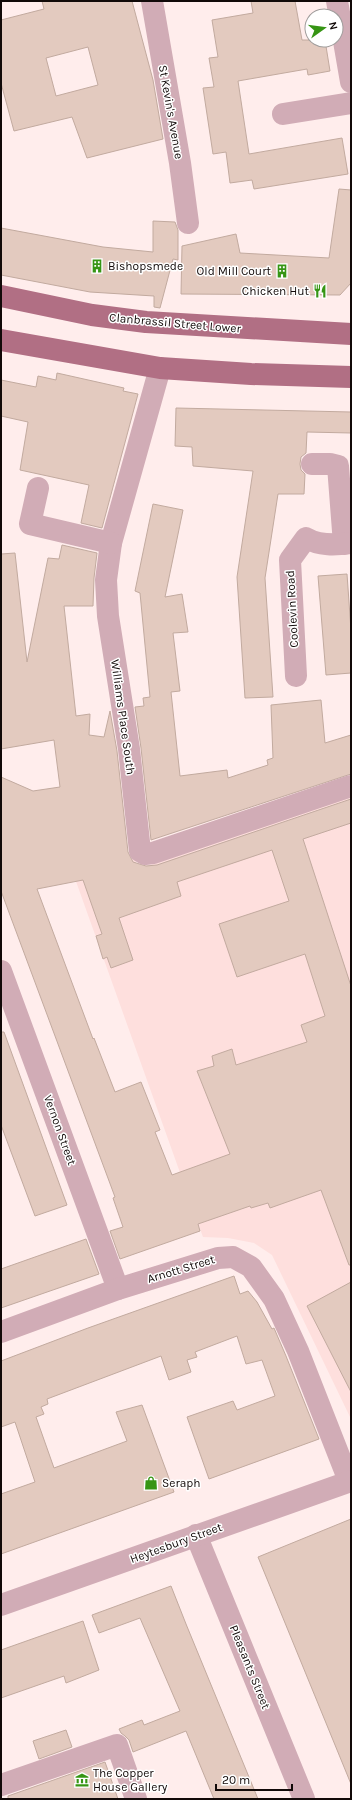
<svg xmlns="http://www.w3.org/2000/svg" width="352" height="1800" font-family="Karla,sans-serif">
	<style>
		.built { fill: #fedfdd }
		.building { fill: #e3cabf; stroke: #c2aa9f; fill-rule: evenodd }
		.lines { fill: none; stroke-linecap: round; stroke-linejoin: round }
		.minor { stroke: #d1acb6; stroke-width: 22 }
		.major { stroke: #b16f84; stroke-width: 22 }
		.labels { text-anchor: middle; dominant-baseline: central; stroke-width: 3; stroke-linejoin: round; paint-order: stroke }
		.street-label { font-size: 12px; fill: #110908; stroke: #fff }
		.poi-label { font-size: 12px; fill: #110908; stroke: #fff; text-anchor: start }
	</style>
	<rect width="100%" height="100%" fill="#ffedec"/>
	<!-- built -->
	<polygon class="built" points="351,794 351,1419 272,1255 254,1243 228,1238 203,1237 73,873 135,858 137,866 150,865"/>
	<!-- building -->
	<g class="building">
		<path d="M42,1H132L153,80L163,139L87,158L72,117L14,131L1,83V20L44,9ZM88,47L98,85L56,96L46,58Z"/>
		<polygon points="251,1 295,1 302,40 325,40 330,71 308,75 307,69 238,81 249,154 342,138 348,174 254,189 252,180 230,183 226,152 213,154 203,88 214,87 209,58 218,57 212,20 253,13"/>
		<polygon points="339,189 351,190 351,283 340,295 181,294 182,246 236,234 240,253 329,258"/>
		<polygon points="153,221 175,222 178,230 178,260 173,259 160,308 154,307 154,296 90,292 1,275 1,228 103,247 153,252"/>
		<polygon points="57,373 124,388 123,391 138,394 102,528 81,523 89,485 20,470 28,422 1,416 1,380 36,387 38,376 56,380"/>
		<polygon points="176,408 351,412 351,433 307,432 306,453 301,457 300,464 301,470 305,474 304,494 278,494 265,578 273,697 245,698 237,577 253,471 193,466 192,447 175,446"/>
		<polygon points="153,504 183,510 165,597 182,594 188,632 173,633 180,691 171,692 180,776 227,770 228,778 268,765 267,760 273,758 271,705 321,700 325,743 351,735 351,774 151,840 141,748 135,707 144,706 143,698 150,697 140,593 135,591"/>
		<path d="M62,545L97,553L94,578L93,606H64L72,679L76,716L90,714L89,735L104,737L110,711L117,751L128,852L133,862L146,866L157,865L351,799V823L303,839L351,986V1265H349L321,1190L270,1208L268,1203L251,1208L250,1206L198,1224L200,1231L120,1259L110,1231L123,1227L113,1198L115,1197L1,891V777L33,791L60,787L54,740L1,749V554L15,553L27,662L48,558L59,559ZM272,850L289,901L219,924L237,977L305,954L325,1016L301,1025L307,1042L236,1065L232,1049L212,1056L214,1066L197,1071L230,1154L172,1175L155,1132L160,1130L141,1082L115,1092L94,1038L93,1039L37,889L83,880L102,934L96,936L103,959L107,957L111,968L133,960L119,918L181,896L177,882Z"/>
		<polygon points="347,574 351,630 351,673 326,675 318,576"/>
		<polygon points="1,1032 4,1032 67,1205 35,1216 1,1125"/>
		<polygon points="86,1239 99,1274 1,1308 1,1269"/>
		<polygon points="234,1276 240,1294 248,1291 257,1302 272,1329 274,1328 286,1356 319,1439 209,1479 187,1417 233,1401 237,1410 275,1396 262,1360 246,1364 237,1336 195,1352 197,1357 187,1360 191,1372 169,1380 161,1356 47,1399 48,1404 41,1407 44,1414 36,1417 54,1468 127,1441 116,1412 142,1405 174,1492 1,1554 1,1494 35,1482 15,1422 1,1427 1,1361 88,1328"/>
		<polygon points="351,1282 351,1392 307,1306"/>
		<polygon points="351,1519 351,1784 258,1557"/>
		<polygon points="171,1586 186,1624 258,1799 214,1799 186,1731 133,1752 129,1740 125,1736 121,1733 119,1729 142,1720 144,1725 180,1711 140,1618 99,1633 92,1615"/>
		<polygon points="83,1621 99,1670 66,1683 64,1676 1,1698 1,1650"/>
		<polygon points="66,1730 72,1747 39,1759 33,1741"/>
		<polygon points="105,1762 118,1799 8,1799 8,1796"/>
	</g>
	<g class="lines">
		<!-- minor -->
		<g class="minor">
			<polyline points="152,1 180,163 188,223"/>
			<polyline points="337,1 351,82"/>
			<polyline points="283,114 351,103"/>
			<polyline points="160,368 111,543 106,580 108,616 129,749 140,851 145,854 153,853 351,786"/>
			<polyline points="312,464 330,464 338,466 344,544"/>
			<polyline points="38,488 30,524 111,543"/>
			<path d="M296,676L290,560L306,538C319,546 336,545 351,543"/>
			<polyline points="1,971 118,1289"/>
			<polyline points="1,1332 118,1289 218,1258 233,1257 251,1267 274,1299 298,1351 349,1481"/>
			<polyline points="196,1535 304,1799"/>
			<polyline points="1,1605 351,1481"/>
			<polyline points="1,1785 117,1745 136,1799"/>
		</g>
		<!-- major -->
		<g class="major">
			<polyline points="1,296 92,315 146,322 351,334"/>
			<polyline points="1,340 160,368 251,374 351,377"/>
		</g>
	</g>
	<!-- icons -->
	<defs>
		<g id="building-bare" transform="scale(1.08)"><path d="M-4-6H4V6H1V3H-1V6H-4ZM-2.5-4.3h1.7v1.8h-1.7ZM.8-4.3h1.7v1.8H.8ZM-2.5-1h1.7V.8h-1.7ZM.8-1h1.7V.8H.8Z" fill="#369514" stroke="#fff" stroke-width="2.5" paint-order="stroke"/></g>
		<g id="restaurant-bare" transform="scale(1.08)"><path d="M-5-6h1v4h1v-4h1v4h1v-4h1v5L-1.5 .5V6h-2V.5L-5-1ZM5-6V6H3V1.5H1.5Q1.5-4 5-6Z" fill="#369514" stroke="#fff" stroke-width="2.5" paint-order="stroke"/></g>
		<g id="shop-bare" transform="scale(1.08)"><path d="M-5-2.5h2.3a2.7 3.5 0 0 1 5.4 0H5L5.5 6h-11ZM-1.5-2.5h3a1.5 2.3 0 0 0-3 0Z" fill="#369514" stroke="#fff" stroke-width="2.5" paint-order="stroke"/></g>
		<g id="museum-bare" transform="scale(1.08)"><path d="M0-6L6-3V-2H-6V-3ZM-5-1h2V3h-2ZM-1-1h2V3h-2ZM3-1h2V3H3ZM-6 4H6V6H-6Z" fill="#369514" stroke="#fff" stroke-width="2.5" paint-order="stroke"/></g>
	</defs>
	<g fill-rule="evenodd">
		<use href="#building-bare" x="97" y="266"/>
		<use href="#building-bare" x="282" y="271"/>
		<use href="#restaurant-bare" x="320" y="291"/>
		<use href="#shop-bare" x="151" y="1483"/>
		<use href="#museum-bare" x="82" y="1780"/>
	</g>
	<g class="labels">
		<!-- street labels -->
		<g class="street-label">
			<text transform="translate(171 112) rotate(80)">St Kevin's Avenue</text>
			<text transform="translate(175 323) rotate(5)">Clanbrassil Street Lower</text>
			<text transform="translate(292 609) rotate(-93)">Coolevin Road</text>
			<text transform="translate(123 717) rotate(82)">Williams Place South</text>
			<text transform="translate(60 1130) rotate(70)">Vernon Street</text>
			<text transform="translate(181 1269) rotate(-17)">Arnott Street</text>
			<text transform="translate(176 1543) rotate(-20)">Heytesbury Street</text>
			<text transform="translate(250 1667) rotate(68)">Pleasants Street</text>
		</g>
		<!-- poi labels -->
		<g class="poi-label">
			<text x="108" y="266">Bishopsmede</text>
			<text x="271" y="271" text-anchor="end">Old Mill Court</text>
			<text x="309" y="291" text-anchor="end">Chicken Hut</text>
			<text x="162" y="1483">Seraph</text>
			<text x="93" y="1773">The Copper<tspan x="93" dy="14">House Gallery</tspan></text>
		</g>
	</g>
	<!-- border -->
	<rect width="352" height="1800" fill="none" stroke="#110908" stroke-width="4"/>
	<!-- north arrow -->
	<g transform="translate(324 28) rotate(76)"><circle r="19" fill="#ffffff" stroke="#a09d9c"/>
	<path d="M0-3L7 15L0 10L-7 15Z" fill="#369514"/>
	<text y="-6" font-size="11" font-weight="bold" text-anchor="middle" fill="#110908">N</text>
	</g>
	<!-- scale -->
	<path d="M216 1784v6h76v-6" fill="none" stroke="#110908" stroke-width="2"/>
	<text x="222" y="1784" font-size="12" fill="#110908" stroke="#ffffff" stroke-width="3" paint-order="stroke">20 m</text>
</svg>
